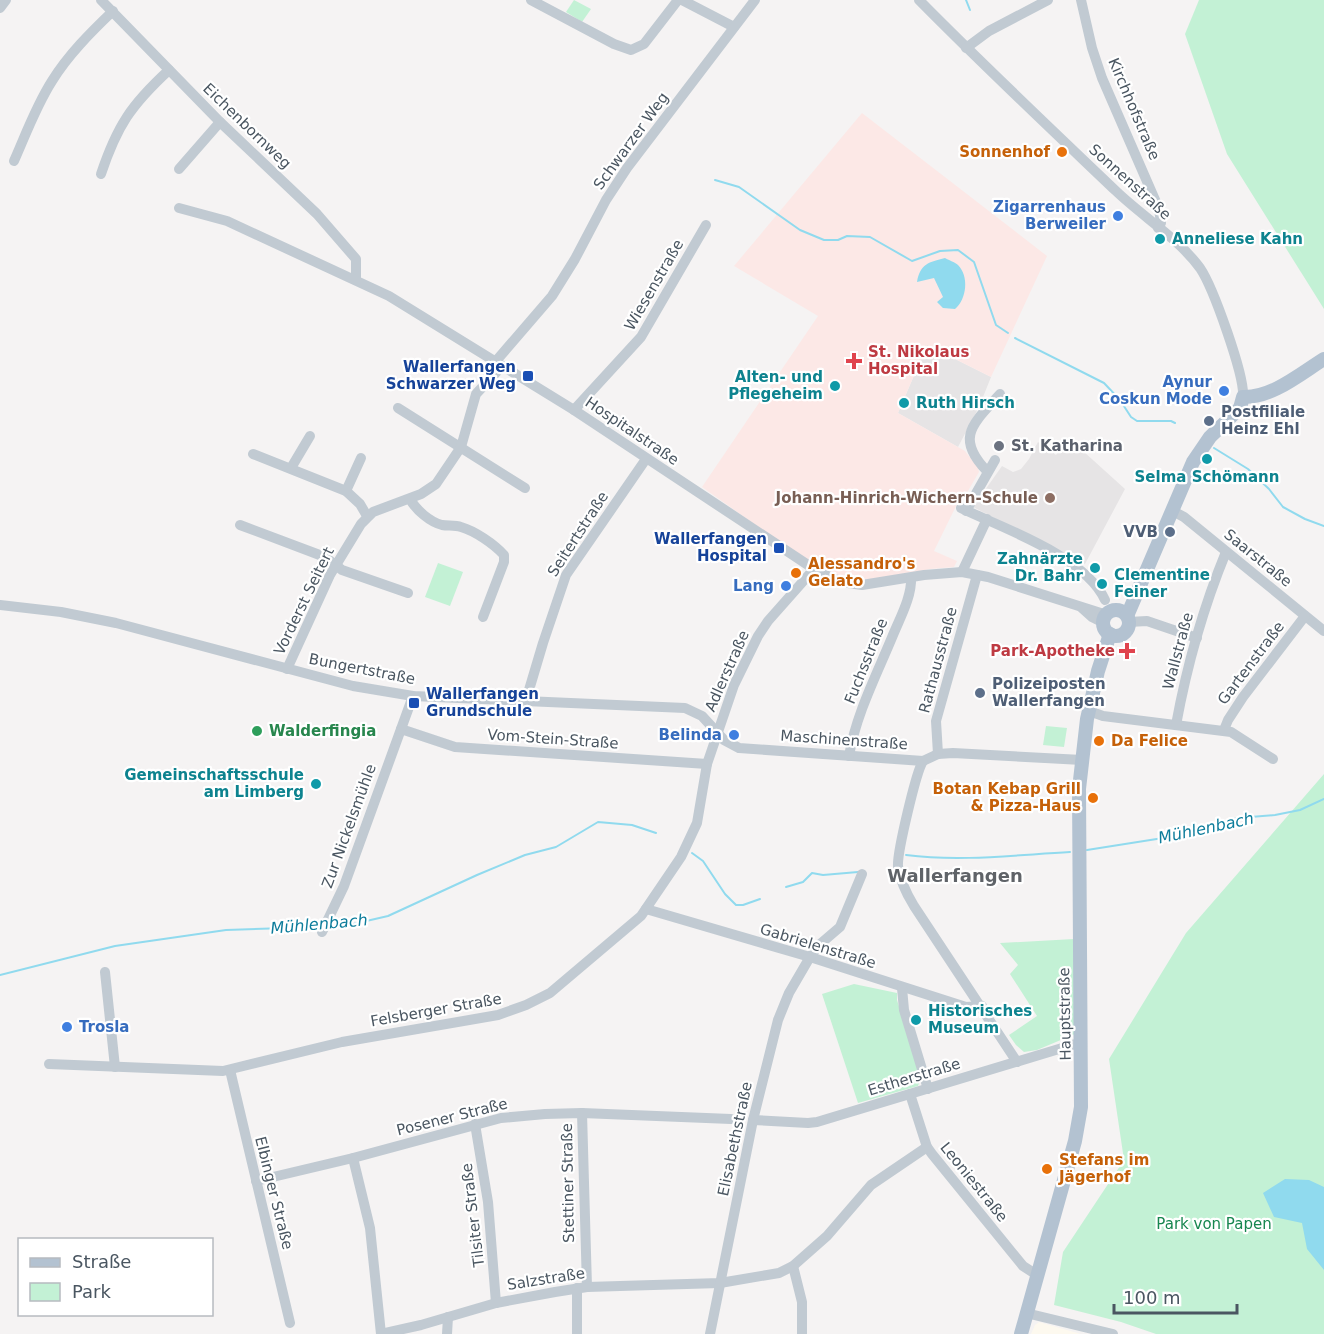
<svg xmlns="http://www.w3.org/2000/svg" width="1324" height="1334" font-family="'DejaVu Sans',sans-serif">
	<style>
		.commercial { fill: #fdf9ef }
		.education { fill: #e6e4e5 }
		.medical { fill: #fce8e6 }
		.green { fill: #c3f1d5 }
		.water { fill: #90daee }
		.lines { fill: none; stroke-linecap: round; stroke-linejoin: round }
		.stream { stroke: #90daee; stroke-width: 2 }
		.minor { stroke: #c1cad2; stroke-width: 10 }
		.major { stroke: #b3c2d1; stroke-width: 14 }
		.food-dot { fill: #e8710a; stroke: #fff; stroke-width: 2 }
		.shop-dot { fill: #3f7fe0; stroke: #fff; stroke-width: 2 }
		.culture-dot { fill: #0f9aa8; stroke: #fff; stroke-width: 2 }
		.health-dot { fill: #e0444e; stroke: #fff; stroke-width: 2 }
		.transit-dot { fill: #1a4fb4; stroke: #fff; stroke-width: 2 }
		.service-dot { fill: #5c6f8a; stroke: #fff; stroke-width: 2 }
		.worship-dot { fill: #6b7280; stroke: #fff; stroke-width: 2 }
		.education-dot { fill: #8d6e63; stroke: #fff; stroke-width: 2 }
		.leisure-dot { fill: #2e9e5b; stroke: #fff; stroke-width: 2 }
		.labels { text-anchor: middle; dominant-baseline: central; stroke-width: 4.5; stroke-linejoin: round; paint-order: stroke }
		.street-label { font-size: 15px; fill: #4a5661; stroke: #fff }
		.food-label { font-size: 15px; font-weight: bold; fill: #c56008; stroke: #fff; text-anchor: start }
		.shop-label { font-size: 15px; font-weight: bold; fill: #366cbe; stroke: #fff; text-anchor: end }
		.culture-label { font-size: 15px; font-weight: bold; fill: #0d838f; stroke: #fff; text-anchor: start }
		.health-label { font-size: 15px; font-weight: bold; fill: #be3a42; stroke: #fff; text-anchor: start }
		.transit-label { font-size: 15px; font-weight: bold; fill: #164399; stroke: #fff; text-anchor: end }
		.service-label { font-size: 15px; font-weight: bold; fill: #4e5e75; stroke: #fff; text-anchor: start }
		.worship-label { font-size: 15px; font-weight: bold; fill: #5b616d; stroke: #fff; text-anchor: start }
		.education-label { font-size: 15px; font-weight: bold; fill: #785e54; stroke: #fff; text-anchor: end }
		.leisure-label { font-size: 15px; font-weight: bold; fill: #27864d; stroke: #fff; text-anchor: start }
		.park-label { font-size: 15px; fill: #17864f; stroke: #fff }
		.water-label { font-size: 16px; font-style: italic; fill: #0c7c9b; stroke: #fff }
		.quarter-label { font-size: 18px; font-weight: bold; fill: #5f6368; stroke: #fff }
	</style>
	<rect width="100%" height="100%" fill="#f5f3f3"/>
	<!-- commercial -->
	<polygon class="commercial" points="1039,1322 1081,1334 1031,1334 1035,1325"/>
	<!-- education -->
	<g class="education">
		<polygon points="927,345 991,377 979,407 958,447 898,413"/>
		<polygon points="1066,441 1083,451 1125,489 1085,564 973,507 1002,466 1013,472 1021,469 1029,459 1038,442 1056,455"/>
	</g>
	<!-- medical -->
	<polygon class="medical" points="862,113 1047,256 991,377 927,345 898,413 965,451 978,468 979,472 961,503 958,502 934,551 957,561 954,567 930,569 870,580 857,580 830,573 815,567 702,487 818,316 734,266"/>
	<!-- green -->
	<g class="green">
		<polygon points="574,0 591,9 582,22 566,12"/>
		<polygon points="1199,0 1324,0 1324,309 1227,154 1185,34"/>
		<polygon points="438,563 463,572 450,606 425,597"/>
		<polygon points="1046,726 1067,728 1064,747 1043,745"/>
		<polygon points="1324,774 1324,1334 1156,1334 1121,1322 1054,1305 1063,1252 1124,1160 1109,1059 1186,933"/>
		<polygon points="1074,939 1075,1034 1037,1050 1024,1052 1016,1045 1009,1035 1037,1016 1010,974 1018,965 1000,943"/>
		<polygon points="854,984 897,993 897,1000 921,1078 918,1086 858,1103 822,994"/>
	</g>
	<!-- water -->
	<g class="water">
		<path d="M945,258C948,260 955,262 958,265C969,276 967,299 955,309L943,308L937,302L943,297L934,278L917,282C920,264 929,262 945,258Z"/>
		<polygon points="1285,1179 1309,1180 1324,1187 1324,1270 1307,1249 1302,1223 1274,1217 1263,1193"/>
	</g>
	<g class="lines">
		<!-- stream -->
		<g class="stream">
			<polyline points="966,0 970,10"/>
			<polyline points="715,180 739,187 800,230 824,240 838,240 847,236 870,237 912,261 940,251 958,250 974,262 996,325 1008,333"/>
			<polyline points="1015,338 1104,383 1120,400 1131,417 1137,421 1171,421 1175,423"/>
			<polyline points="1214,448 1248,469 1269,489 1283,507 1305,519 1324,526"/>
			<polyline points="1087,850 1163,838 1238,818 1275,815 1300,810 1324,799"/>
			<polyline points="692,853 703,861 725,894 736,905 743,905 760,899"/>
			<path d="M906,855C960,862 1015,855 1070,852"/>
			<polyline points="786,887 803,882 812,873 823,875 858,872"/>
			<polyline points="328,926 349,925 388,916 477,875 525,855 556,847 598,822 632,825 656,833"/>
			<polyline points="0,975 115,946 226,930 319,927"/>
		</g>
		<!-- minor -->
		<g class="minor">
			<polyline points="101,0 220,122 317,214 356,259 356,279"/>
			<polyline points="531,0 614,44 631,50 644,44 678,0"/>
			<polyline points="682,0 734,27"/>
			<path d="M919,0C983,65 1050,128 1116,191C1143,217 1178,238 1200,268C1213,287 1245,376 1243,397"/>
			<polyline points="1081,0 1092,48 1102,78 1159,209 1161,223 1158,228"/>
			<polyline points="0,8 6,0"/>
			<polyline points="966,48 989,31 1048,0"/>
			<path d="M14,161C26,134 36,106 52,81C68,55 91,32 113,11"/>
			<polyline points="179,169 220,122"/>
			<path d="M101,174C117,126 131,105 169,70"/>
			<polyline points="179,208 227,221 389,296 574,410 814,569 841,582 862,585 924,575 962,572 988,577 1107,615"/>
			<polyline points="496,361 552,296 575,259 606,200 627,168 755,0"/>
			<polyline points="398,408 525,488"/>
			<polyline points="574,410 641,337 706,225"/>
			<polyline points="253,454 346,491 360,504 367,516"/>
			<polyline points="291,468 310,436"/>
			<path d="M987,471C954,437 974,423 1000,394"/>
			<polyline points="346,491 361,458"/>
			<path d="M410,499C416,510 430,522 442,525C448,526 455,525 461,527C475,531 494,544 504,555V562L483,617"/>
			<path d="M961,508C1002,528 1085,556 1105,600"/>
			<polyline points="1171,510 1184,517 1324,631"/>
			<polyline points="966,511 995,460"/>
			<polyline points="240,525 325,557 342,570 408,593"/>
			<polyline points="962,572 987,519"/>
			<polyline points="0,605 61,612 116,623 353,686 413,696 685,708 702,716 724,740 739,748 923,761 938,754 953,753 1082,760"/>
			<polyline points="1082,608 1092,617 1104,623"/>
			<polyline points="1129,622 1147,621 1197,638"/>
			<polyline points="287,669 330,575 361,524 373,512 421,494 436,484 461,447 476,394 502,366"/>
			<polyline points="526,700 543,643 566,575 646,459"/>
			<polyline points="1089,711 1103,716 1231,732 1273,759"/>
			<path d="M1176,725C1187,665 1203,608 1226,552"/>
			<polyline points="401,729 455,747 707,764"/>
			<polyline points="1224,730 1228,720 1243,697 1305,616"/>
			<polyline points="938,754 936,721 977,575"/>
			<path d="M849,756C856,714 877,674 893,635C900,618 912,596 911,578"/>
			<path d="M923,761C916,772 897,853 898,866C900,881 906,893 914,906L1017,1062"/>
			<polyline points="646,909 810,957 966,1007 982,1006"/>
			<polyline points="322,932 344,886 413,696"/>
			<polyline points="105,972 115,1067"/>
			<polyline points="902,988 904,1010 928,1089"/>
			<polyline points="49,1064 223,1071 342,1042 498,1015 526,1005 550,993 641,916 681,857 697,823 707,764 734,685 758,636 768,621 814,569"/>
			<polyline points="230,1070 290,1323"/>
			<polyline points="910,1094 927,1147 932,1154 1023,1266 1037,1275"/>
			<polyline points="582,1113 587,1287"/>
			<polyline points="753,1120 808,1123 817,1122 1082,1042"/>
			<polyline points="475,1124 488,1202 496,1303"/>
			<polyline points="353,1158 370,1228 381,1334"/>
			<polyline points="256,1181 353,1158 501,1118 545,1114 582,1113 731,1119"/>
			<polyline points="793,1266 802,1302 802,1334"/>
			<polyline points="1026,1313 1113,1334"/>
			<polyline points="381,1334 421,1325 496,1303 555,1292 587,1287 720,1283 779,1273 793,1266 827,1236 871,1185 927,1147"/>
			<polyline points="447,1334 448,1317"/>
			<polyline points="577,1334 577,1288"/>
			<polyline points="710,1334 753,1120 778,1020 789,993 810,957 819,945 840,927 862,874"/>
		</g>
		<!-- major -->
		<g class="major">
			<circle cx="1116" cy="623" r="13"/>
			<path d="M1127,616L1193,462L1210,437L1240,408L1243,397C1272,398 1300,374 1324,359"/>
			<polyline points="1021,1334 1075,1141 1081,1107 1079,789 1087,719 1098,671 1110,634"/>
		</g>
	</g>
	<!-- markers -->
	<g class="food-dot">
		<circle cx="1062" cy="152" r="6"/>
		<circle cx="796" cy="573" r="6"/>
		<circle cx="1099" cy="741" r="6"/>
		<circle cx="1093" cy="798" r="6"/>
		<circle cx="1047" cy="1169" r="6"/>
	</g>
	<g class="shop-dot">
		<circle cx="1118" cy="216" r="6"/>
		<circle cx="1224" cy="391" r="6"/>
		<circle cx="786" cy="586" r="6"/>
		<circle cx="734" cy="735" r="6"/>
		<circle cx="67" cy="1027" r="6"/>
	</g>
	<g class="culture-dot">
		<circle cx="1160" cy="239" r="6"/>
		<circle cx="835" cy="386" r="6"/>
		<circle cx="904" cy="403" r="6"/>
		<circle cx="1207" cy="459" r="6"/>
		<circle cx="1095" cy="568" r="6"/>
		<circle cx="1102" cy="584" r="6"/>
		<circle cx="316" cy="784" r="6"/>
		<circle cx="916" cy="1020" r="6"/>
	</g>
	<g class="health-dot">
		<path d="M851 352h6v6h6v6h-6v6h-6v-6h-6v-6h6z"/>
		<path d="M1124 642h6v6h6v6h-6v6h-6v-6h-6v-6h6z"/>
	</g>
	<g class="transit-dot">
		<rect x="522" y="370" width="12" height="12" rx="3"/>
		<rect x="773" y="542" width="12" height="12" rx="3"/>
		<rect x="408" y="697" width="12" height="12" rx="3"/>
	</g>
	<g class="service-dot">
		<circle cx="1209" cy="421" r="6"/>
		<circle cx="1170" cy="532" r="6"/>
		<circle cx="980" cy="693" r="6"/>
	</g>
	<circle class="worship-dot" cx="999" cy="446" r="6"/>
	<circle class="education-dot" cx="1050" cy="498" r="6"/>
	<circle class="leisure-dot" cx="257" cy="731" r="6"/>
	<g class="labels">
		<!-- street labels -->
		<g class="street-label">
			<text transform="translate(1134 109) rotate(67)">Kirchhofstraße</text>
			<text transform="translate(247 126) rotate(44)">Eichenbornweg</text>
			<text transform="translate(631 141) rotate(-54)">Schwarzer Weg</text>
			<text transform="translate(1130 182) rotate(42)">Sonnenstraße</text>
			<text transform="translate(654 285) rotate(-60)">Wiesenstraße</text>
			<text transform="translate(632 431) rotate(34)">Hospitalstraße</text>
			<text transform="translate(578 534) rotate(-57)">Seitertstraße</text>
			<text transform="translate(1258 558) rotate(39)">Saarstraße</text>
			<text transform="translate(304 601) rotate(-64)">Vorderst Seitert</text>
			<text transform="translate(1178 651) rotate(-75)">Wallstraße</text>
			<text transform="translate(938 660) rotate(-75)">Rathausstraße</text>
			<text transform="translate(866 661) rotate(-68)">Fuchsstraße</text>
			<text transform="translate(1251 663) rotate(-53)">Gartenstraße</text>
			<text transform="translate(362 669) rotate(11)">Bungertstraße</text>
			<text transform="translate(727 671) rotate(-66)">Adlerstraße</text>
			<text transform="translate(553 739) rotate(4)">Vom-Stein-Straße</text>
			<text transform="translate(844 740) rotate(4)">Maschinenstraße</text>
			<text transform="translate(349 826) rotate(-70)">Zur Nickelsmühle</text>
			<text transform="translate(818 946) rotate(17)">Gabrielenstraße</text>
			<text transform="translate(436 1010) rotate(-10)">Felsberger Straße</text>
			<text transform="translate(1065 1014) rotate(-91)">Hauptstraße</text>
			<text transform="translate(914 1077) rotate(-17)">Estherstraße</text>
			<text transform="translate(452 1117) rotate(-14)">Posener Straße</text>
			<text transform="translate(735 1139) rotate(-78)">Elisabethstraße</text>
			<text transform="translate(974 1182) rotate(51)">Leoniestraße</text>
			<text transform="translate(568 1183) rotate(-91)">Stettiner Straße</text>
			<text transform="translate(274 1193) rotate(76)">Elbinger Straße</text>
			<text transform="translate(473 1215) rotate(-97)">Tilsiter Straße</text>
			<text transform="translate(546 1279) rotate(-9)">Salzstraße</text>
		</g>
		<!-- food labels -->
		<g class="food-label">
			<text x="1050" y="152" text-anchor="end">Sonnenhof</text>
			<text x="808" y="564">Alessandro's<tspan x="808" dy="17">Gelato</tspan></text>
			<text x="1111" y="741">Da Felice</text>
			<text x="1081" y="789" text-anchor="end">Botan Kebap Grill<tspan x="1081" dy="17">&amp; Pizza-Haus</tspan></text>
			<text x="1059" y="1160">Stefans im<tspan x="1059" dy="17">Jägerhof</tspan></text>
		</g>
		<!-- shop labels -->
		<g class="shop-label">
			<text x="1106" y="207">Zigarrenhaus<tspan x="1106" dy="17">Berweiler</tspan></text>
			<text x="1212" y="382">Aynur<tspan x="1212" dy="17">Coskun Mode</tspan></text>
			<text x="774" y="586">Lang</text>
			<text x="722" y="735">Belinda</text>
			<text x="79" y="1027" text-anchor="start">Trosla</text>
		</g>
		<!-- culture labels -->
		<g class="culture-label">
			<text x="1172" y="239">Anneliese Kahn</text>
			<text x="823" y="377" text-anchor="end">Alten- und<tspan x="823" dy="17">Pflegeheim</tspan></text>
			<text x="916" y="403">Ruth Hirsch</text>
			<text x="1207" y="477" text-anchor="middle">Selma Schömann</text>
			<text x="1083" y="559" text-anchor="end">Zahnärzte<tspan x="1083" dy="17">Dr. Bahr</tspan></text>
			<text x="1114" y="575">Clementine<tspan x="1114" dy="17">Feiner</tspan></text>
			<text x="304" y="775" text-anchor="end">Gemeinschaftsschule<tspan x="304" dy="17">am Limberg</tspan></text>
			<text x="928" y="1011">Historisches<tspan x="928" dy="17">Museum</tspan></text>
		</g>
		<!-- health labels -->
		<g class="health-label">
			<text x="868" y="352">St. Nikolaus<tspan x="868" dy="17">Hospital</tspan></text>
			<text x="1115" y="651" text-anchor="end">Park-Apotheke</text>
		</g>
		<!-- transit labels -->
		<g class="transit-label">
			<text x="516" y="367">Wallerfangen<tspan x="516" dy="17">Schwarzer Weg</tspan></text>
			<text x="767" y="539">Wallerfangen<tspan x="767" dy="17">Hospital</tspan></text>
			<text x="426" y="694" text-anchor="start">Wallerfangen<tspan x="426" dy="17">Grundschule</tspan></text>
		</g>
		<!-- service labels -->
		<g class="service-label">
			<text x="1221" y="412">Postfiliale<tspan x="1221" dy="17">Heinz Ehl</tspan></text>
			<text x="1158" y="532" text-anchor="end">VVB</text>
			<text x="992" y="684">Polizeiposten<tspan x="992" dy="17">Wallerfangen</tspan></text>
		</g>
		<!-- worship labels -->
		<g class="worship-label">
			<text x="1011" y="446">St. Katharina</text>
		</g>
		<!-- education labels -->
		<g class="education-label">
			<text x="1038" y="498">Johann-Hinrich-Wichern-Schule</text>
		</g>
		<!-- leisure labels -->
		<g class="leisure-label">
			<text x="269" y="731">Walderfingia</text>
		</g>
		<!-- park labels -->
		<g class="park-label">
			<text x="1214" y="1224">Park von Papen</text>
		</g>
		<!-- water labels -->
		<g class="water-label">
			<text transform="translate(1206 828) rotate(-12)">Mühlenbach</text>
			<text transform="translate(319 924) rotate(-5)">Mühlenbach</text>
		</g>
		<!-- quarter labels -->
		<g class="quarter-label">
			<text x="955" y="875">Wallerfangen</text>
		</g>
	</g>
	<!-- legend -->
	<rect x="18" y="1238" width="195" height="78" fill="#ffffff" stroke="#b7bbc0" stroke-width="1.5"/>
	<rect x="30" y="1258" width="30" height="9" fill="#b3c2d1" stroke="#b7bbc0" stroke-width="1.5"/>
	<text x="72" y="1268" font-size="18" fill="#4a5661">Straße</text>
	<rect x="30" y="1283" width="30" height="18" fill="#c3f1d5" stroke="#b7bbc0" stroke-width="1.5"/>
	<text x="72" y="1298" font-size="18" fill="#4a5661">Park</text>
	<!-- scale -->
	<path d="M1114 1304v9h123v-9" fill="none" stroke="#4a5661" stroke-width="3"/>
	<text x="1123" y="1304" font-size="18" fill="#4a5661" stroke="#ffffff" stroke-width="4.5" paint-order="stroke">100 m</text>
</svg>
